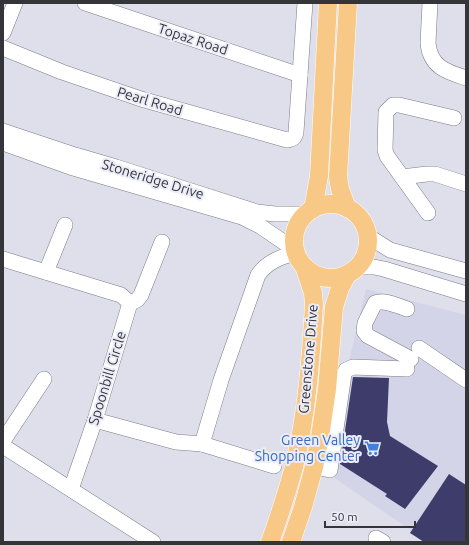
<svg xmlns="http://www.w3.org/2000/svg" width="469" height="545" font-family="Ubuntu,sans-serif">
	<style>
		.built { fill: #d3d4e7 }
		.building { fill: #3e3c6b }
		.lines { fill: none; stroke-linecap: round; stroke-linejoin: round }
		.minor-casing { stroke: #7c7c87; stroke-width: 16 }
		.major-casing { stroke: #fff; stroke-width: 19 }
		.minor { stroke: #fff; stroke-width: 15 }
		.major { stroke: #f8c886; stroke-width: 18 }
		.labels { text-anchor: middle; dominant-baseline: central; stroke-width: 4; stroke-linejoin: round; paint-order: stroke }
		.street-label { font-size: 14px; fill: #343439; stroke: #ececf9 }
		.shop-label { font-size: 14px; fill: #366cbe; stroke: #ececf9; text-anchor: end }
	</style>
	<rect width="100%" height="100%" fill="#dfdfeb"/>
	<!-- built -->
	<polygon class="built" points="366,289 466,315 466,542 428,542 323,470"/>
	<!-- building -->
	<g class="building">
		<polygon points="353,377 389,378 387,422 390,436 438,466 405,509 385,496 387,494 340,464"/>
		<polygon points="449,474 466,485 466,542 424,542 410,533"/>
	</g>
	<g class="lines">
		<!-- minor casing -->
		<g class="minor-casing">
			<g id="minor">
				<polyline points="85,3 300,75"/>
				<path d="M430,3L428,43C430,67 447,72 466,78"/>
				<polyline points="3,33 15,3"/>
				<path d="M3,48L62,72L141,99L287,140C293,139 295,138 296,132L305,3"/>
				<polyline points="3,131 75,155 116,167 257,212 275,214 306,214"/>
				<polyline points="3,143 70,167 242,217 260,226 295,250"/>
				<polyline points="402,177 427,174 435,174 466,184"/>
				<polyline points="428,213 387,156 385,150 386,112 393,105 399,105 454,118"/>
				<polyline points="368,236 390,250 466,271"/>
				<polyline points="3,259 111,292 121,295 130,303 95,420 71,489"/>
				<polyline points="358,267 374,267 384,269 466,294"/>
				<polyline points="46,272 65,225"/>
				<polyline points="130,303 137,300 141,295 162,242"/>
				<path d="M407,309C397,306 385,299 375,303L365,323L364,331L368,336L411,359"/>
				<polyline points="419,348 466,380"/>
				<polyline points="95,420 176,442 202,444 274,466"/>
				<polyline points="3,441 44,379"/>
				<path d="M202,444L221,380L258,275C267,262 280,257 296,253"/>
				<polyline points="3,446 153,542"/>
				<polyline points="314,467 330,470 344,374 346,370 353,367 407,369"/>
				<polyline points="376,538 383,542"/>
			</g>
		</g>
		<!-- major casing -->
		<g class="major-casing">
			<g id="major">
				<circle cx="331" cy="241" r="37"/>
				<polyline points="347,208 340,189 338,177 348,3"/>
				<polyline points="313,209 319,176 328,3"/>
				<path d="M270,542C279,517 287,492 294,467C307,414 311,358 314,304L313,293L305,269"/>
				<polyline points="291,542 303,507 314,467 320,437 327,389 334,307 340,288 347,275"/>
			</g>
		</g>
		<!-- minor -->
		<use href="#minor" class="minor"/>
		<!-- major -->
		<use href="#major" class="major"/>
	</g>
	<!-- icons -->
	<defs>
		<g id="supermarket-bare" transform="scale(1.2)"><path d="M-6-5.5h2.5l.6 2H6L4.5 2H-2.5L-4.4-4H-6ZM-1.5 3.2a1.3 1.3 0 1 0 .1 0ZM3 3.2a1.3 1.3 0 1 0 .1 0Z" fill="#3f7fe0" stroke="#ececf9" stroke-width="2.5" paint-order="stroke"/></g>
	</defs>
	<g fill-rule="evenodd">
		<use href="#supermarket-bare" x="372" y="448"/>
	</g>
	<g class="labels">
		<!-- street labels -->
		<g class="street-label">
			<text transform="translate(193 39) rotate(18)">Topaz Road</text>
			<text transform="translate(150 101) rotate(17)">Pearl Road</text>
			<text transform="translate(153 179) rotate(17)">Stoneridge Drive</text>
			<text transform="translate(308 359) rotate(-85)">Greenstone Drive</text>
			<text transform="translate(107 378) rotate(-73)">Spoonbill Circle</text>
		</g>
		<!-- shop labels -->
		<g class="shop-label">
			<text x="360" y="440">Green Valley<tspan x="360" dy="16">Shopping Center</tspan></text>
		</g>
	</g>
	<!-- border -->
	<rect width="469" height="545" fill="none" stroke="#343439" stroke-width="8"/>
	<!-- scale -->
	<path d="M325 521v6h90v-6" fill="none" stroke="#343439" stroke-width="2"/>
	<text x="331" y="521" font-size="12" fill="#343439" stroke="#ececf9" stroke-width="3" paint-order="stroke">50 m</text>
</svg>
